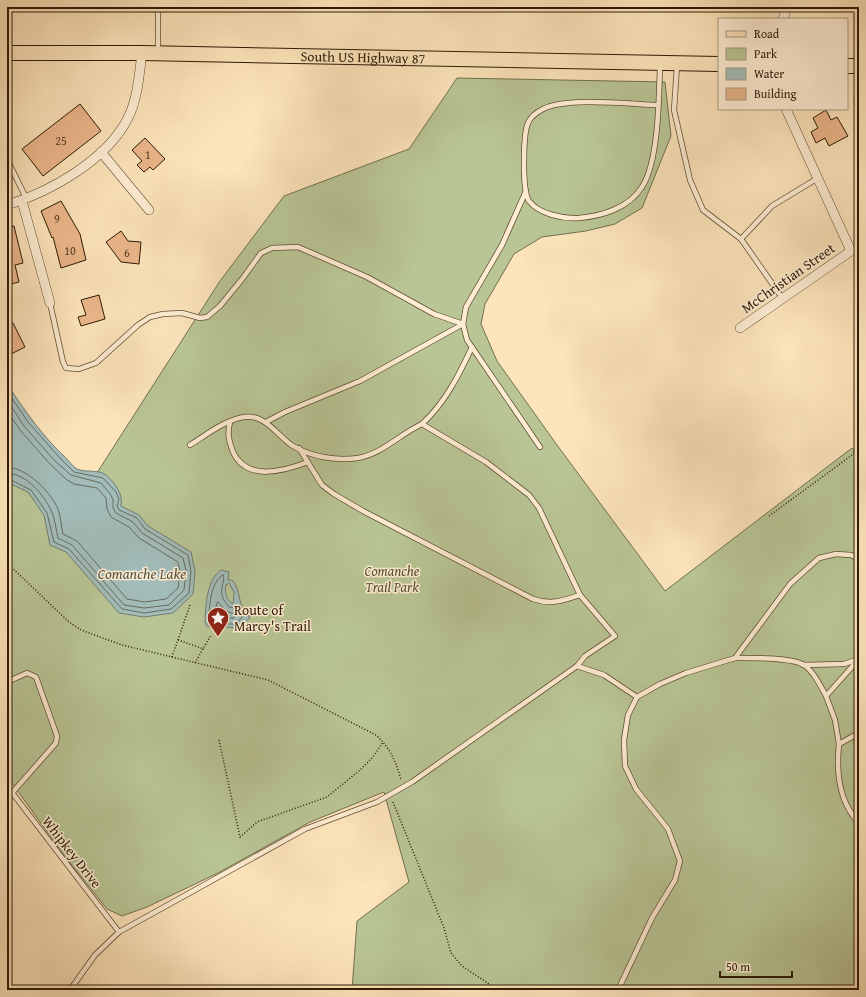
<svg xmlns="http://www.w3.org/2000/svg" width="866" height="997" font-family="'Gentium Book Plus',serif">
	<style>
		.green { fill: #b9c595; stroke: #72704e }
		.water { fill: #a2bcb9; stroke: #737c71; fill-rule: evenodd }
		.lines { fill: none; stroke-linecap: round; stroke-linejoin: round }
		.shore { stroke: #676c60; stroke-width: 1 }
		.building { fill: #ebb68a; stroke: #2c1b06 }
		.lane-casing { stroke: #604d33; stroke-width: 6 }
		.street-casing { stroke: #604d33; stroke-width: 10 }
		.primary-casing { stroke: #2c1b06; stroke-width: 16 }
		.path { stroke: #2c1b06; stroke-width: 1.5; stroke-dasharray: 1 2; stroke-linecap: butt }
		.lane { stroke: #feedd3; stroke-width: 4.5 }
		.street { stroke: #feedd3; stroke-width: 9 }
		.primary { stroke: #fde4bb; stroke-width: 14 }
		.labels { text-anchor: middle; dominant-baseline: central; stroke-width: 3; stroke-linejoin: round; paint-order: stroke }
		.number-label { font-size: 12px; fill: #5c4227 }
		.street-label { font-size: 14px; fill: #2c1b06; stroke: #feedd3 }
		.park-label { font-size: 14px; font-style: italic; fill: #564e31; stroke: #feedd3 }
		.poi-label { font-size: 14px; fill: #2c1b06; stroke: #feedd3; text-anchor: start }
		.water-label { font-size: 15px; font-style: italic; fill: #555345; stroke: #feedd3 }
	</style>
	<rect width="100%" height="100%" fill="#fde4bb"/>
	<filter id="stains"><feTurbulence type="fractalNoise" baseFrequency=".005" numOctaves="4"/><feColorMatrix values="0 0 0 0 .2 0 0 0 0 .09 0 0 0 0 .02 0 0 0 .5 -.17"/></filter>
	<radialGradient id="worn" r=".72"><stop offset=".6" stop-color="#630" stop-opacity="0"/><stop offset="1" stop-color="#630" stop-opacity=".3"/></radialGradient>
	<!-- green -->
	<polygon class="green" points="457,78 665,82 671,136 642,208 615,224 586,231 542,237 514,254 485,304 481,324 497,361 557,445 665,591 852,448 859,460 859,990 352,990 357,921 409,882 384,792 310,822 218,873 147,907 122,916 107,909 63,854 7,776 7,467 84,493 220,281 284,196 409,149"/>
	<!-- water -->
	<g class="water">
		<path d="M7,384C25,411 43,437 66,458C69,461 73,467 77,469C86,473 98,469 106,475C116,484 123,494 121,506L139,515L148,526L191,552L195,571L193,594L173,613L144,617L119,613L66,552L50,545L44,515L28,492L7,482Z"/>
		<path d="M221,570L229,572L228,580H232C242,590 237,607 248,616L250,615L249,619L238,628L224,627L220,630L207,626L205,622C206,605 206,581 221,570ZM229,583L234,592L233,604C227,601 224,592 226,585Z"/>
	</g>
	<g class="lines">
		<!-- shore -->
		<g class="shore">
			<polyline points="7,391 28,422 58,456 74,472 103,478 116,492 119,499 117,506 119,510 137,518 145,529 188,555 191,571 189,593 171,609 144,613 122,609 69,549 54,542 47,513 31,490 7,478"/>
			<path d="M7,400L24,426L54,460L71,475L101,483L111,495L113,500V508L116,513L133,522L142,533L183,558L186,571L184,590L169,605L144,608L124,605L72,545L58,538C56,530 55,518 51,510C43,494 27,474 7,473"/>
			<path d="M7,411L20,430L50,464L67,480L74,484L97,488L106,498L107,509L111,517L129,527L139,538L178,562L180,572L178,588L166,599L145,602L127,599L77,541L63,534C61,526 61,517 58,509C50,491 27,468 7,467"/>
			<path d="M223,575C227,584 214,590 229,607L237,608L242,617L236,624H215L209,621C209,608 210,582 223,575Z"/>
			<polygon points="218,602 226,611 234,614 234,618 214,618 214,612"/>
		</g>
	</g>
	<!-- building -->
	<g class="building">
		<polygon points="80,104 101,131 43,176 22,149"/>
		<polygon points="826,110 831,120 837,117 848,136 829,146 825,138 816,143 811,132 818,128 813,118"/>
		<polygon points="145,138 165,159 153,170 150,167 144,172 137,165 142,161 132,150"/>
		<polygon points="61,201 80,234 86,260 61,268 53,237 52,238 41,211"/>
		<polygon points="14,226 23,263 15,265 19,282 7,285 7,227"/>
		<polygon points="121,231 128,241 141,242 139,264 121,262 106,242"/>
		<polygon points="99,295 105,319 81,326 78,317 86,315 81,300"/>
		<polygon points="13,323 25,347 7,356 7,326"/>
	</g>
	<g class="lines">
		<!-- lane casing -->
		<g class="lane-casing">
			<g id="lane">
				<polyline points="158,7 158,52"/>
				<polyline points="677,66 674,110 690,180 703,210 741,239 772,206 818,178"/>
				<path d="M658,105C629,104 567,97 543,109C537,112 531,116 528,123C523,135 522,191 529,201C539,214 563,219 579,218C602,216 629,208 642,187C659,161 659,95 660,64"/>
				<polyline points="7,159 26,198"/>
				<polyline points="526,191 502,245 466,307 463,324 467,340 540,447"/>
				<polyline points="741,239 783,299"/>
				<polyline points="50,303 63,362 66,368 79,369 96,363 138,325 150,317 163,314 182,313 200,318 207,317 220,306 243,278 261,253 272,248 298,247 367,277 434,314 463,324"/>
				<path d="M472,347C459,375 445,403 422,424L486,462L529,495L539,508L580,595"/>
				<path d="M230,422C227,434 229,441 233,452C247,482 284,471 308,462"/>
				<polyline points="266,422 285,412 360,381 463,324"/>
				<path d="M190,445C206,435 225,420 244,417C266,414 277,436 293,446C312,457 336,461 358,458C382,454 400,434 422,424"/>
				<path d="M735,658C751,658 791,657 804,665C814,672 820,685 826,696L859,659"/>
				<polyline points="803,665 844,664 859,659"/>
				<polyline points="577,666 604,675 637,697"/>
				<polyline points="7,682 27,673 36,677 57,736 56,743 12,793"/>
				<polyline points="826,696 835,720 839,744"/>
				<path d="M859,733L839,744C836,772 839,802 859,823"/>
				<polyline points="7,786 119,932"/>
				<path d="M70,990L95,955L119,932L305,829L377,802L412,782L577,666L585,656L615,636L580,595C562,601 551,605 533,599L363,511L334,494L322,485L299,448"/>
				<polyline points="618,990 652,918 675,880 680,861 668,829 636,789 625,766 624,740 628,715 637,697 660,684 686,673 735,658 790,584 819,558 836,554 851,555 859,559"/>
			</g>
		</g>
		<!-- street casing -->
		<g class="street-casing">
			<g id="street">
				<polyline points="783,19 787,7"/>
				<polyline points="101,152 149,210"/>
				<polyline points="22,201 50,303"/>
				<path d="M7,205C50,192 107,160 128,118C138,98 139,75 142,53"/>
				<polyline points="740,328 851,251 786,109"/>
			</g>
		</g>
		<!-- primary casing -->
		<g class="primary-casing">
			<g id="primary">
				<path id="s1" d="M7,53H142L719,64"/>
				<polyline points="847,66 859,66"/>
			</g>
		</g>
		<!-- path -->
		<g class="path">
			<polyline points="856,260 859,265"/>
			<polyline points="769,516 859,450"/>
			<path d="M7,563L69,622L81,630L122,645L268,680L376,735C390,748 396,761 401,780"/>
			<polyline points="178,640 204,649"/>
			<polyline points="172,657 190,605"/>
			<polyline points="195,663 211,635"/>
			<polyline points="219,740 240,837 257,822 327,797 360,770 373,757 383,742"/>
			<polyline points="393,802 444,928 451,953 462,966 498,990"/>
		</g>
		<!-- lane -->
		<use href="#lane" class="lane"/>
		<!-- street -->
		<use href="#street" class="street"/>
		<!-- primary -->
		<use href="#primary" class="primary"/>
	</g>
	<!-- icons -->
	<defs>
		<g id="sight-pin" transform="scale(1.15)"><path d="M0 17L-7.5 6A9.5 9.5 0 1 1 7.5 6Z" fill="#8f2418" stroke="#feedd3"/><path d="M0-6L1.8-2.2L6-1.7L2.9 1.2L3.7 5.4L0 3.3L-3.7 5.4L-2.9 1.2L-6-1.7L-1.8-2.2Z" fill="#fff"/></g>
	</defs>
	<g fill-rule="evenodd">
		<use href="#sight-pin" x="218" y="618"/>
	</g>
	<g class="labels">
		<!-- number labels -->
		<g class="number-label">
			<text x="61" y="140">25</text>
			<text x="148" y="154">1</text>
			<text x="57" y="218">9</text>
			<text x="70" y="250">10</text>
			<text x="127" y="252">6</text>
		</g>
		<!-- street labels -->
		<g class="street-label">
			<text stroke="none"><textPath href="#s1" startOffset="356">South US Highway 87</textPath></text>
			<text transform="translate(788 278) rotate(-35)">McChristian Street</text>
			<text transform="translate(72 852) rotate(52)">Whipkey Drive</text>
		</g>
		<!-- park labels -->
		<g class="park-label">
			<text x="392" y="571">Comanche<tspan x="392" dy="16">Trail Park</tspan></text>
		</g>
		<!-- poi labels -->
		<g class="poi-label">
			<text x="234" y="610">Route of<tspan x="234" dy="16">Marcy's Trail</tspan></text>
		</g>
		<!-- water labels -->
		<g class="water-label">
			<text x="142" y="573">Comanche Lake</text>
		</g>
	</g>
	<!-- margin -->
	<rect width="866" height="997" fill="none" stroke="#fde4bb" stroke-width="24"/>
	<rect x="8" y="8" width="850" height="981" fill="none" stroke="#2c1b06" stroke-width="2"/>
	<rect x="12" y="12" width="842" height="973" fill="none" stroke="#2c1b06"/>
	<!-- legend -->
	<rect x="718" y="18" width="130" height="92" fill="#feedd3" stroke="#aa9981"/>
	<rect x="726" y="31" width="20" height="6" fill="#fde4bb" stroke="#aa9981"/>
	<text x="754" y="38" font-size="12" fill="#2c1b06">Road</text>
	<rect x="726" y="48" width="20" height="12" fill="#b9c595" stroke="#aa9981"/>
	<text x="754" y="58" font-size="12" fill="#2c1b06">Park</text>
	<rect x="726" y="68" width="20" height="12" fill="#a2bcb9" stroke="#aa9981"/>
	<text x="754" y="78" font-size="12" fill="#2c1b06">Water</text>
	<rect x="726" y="88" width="20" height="12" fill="#ebb68a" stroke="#aa9981"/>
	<text x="754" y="98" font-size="12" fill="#2c1b06">Building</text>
	<!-- scale -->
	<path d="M720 971v6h72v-6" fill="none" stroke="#2c1b06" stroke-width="2"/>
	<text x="726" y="971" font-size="12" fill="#2c1b06" stroke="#feedd3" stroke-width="3" paint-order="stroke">50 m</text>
	<rect width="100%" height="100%" filter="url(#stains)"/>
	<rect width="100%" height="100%" fill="url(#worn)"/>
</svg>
